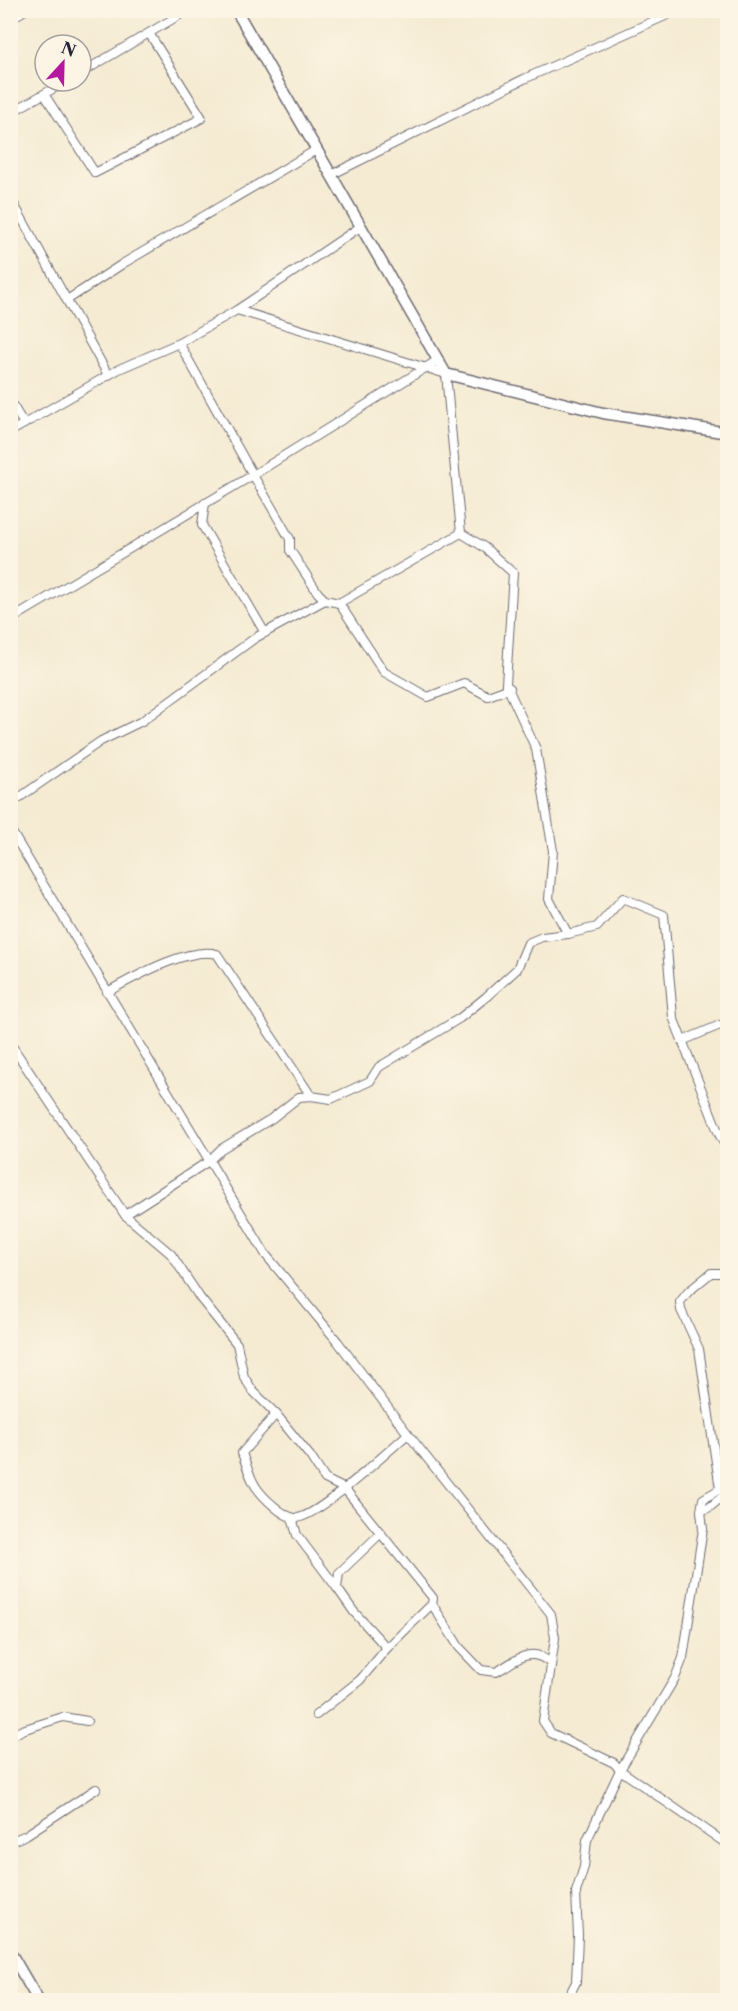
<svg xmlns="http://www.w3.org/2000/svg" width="738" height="2011" font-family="'Libre Caslon Text',serif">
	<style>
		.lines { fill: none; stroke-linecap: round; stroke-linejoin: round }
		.minor-casing { stroke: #6c6870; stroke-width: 10 }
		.tertiary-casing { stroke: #6c6870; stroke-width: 13 }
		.minor { stroke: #fff; stroke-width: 8 }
		.tertiary { stroke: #fff; stroke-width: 10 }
	</style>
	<rect width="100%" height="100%" fill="#fcf5e5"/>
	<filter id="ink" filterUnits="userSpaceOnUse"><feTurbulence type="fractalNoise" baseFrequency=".0167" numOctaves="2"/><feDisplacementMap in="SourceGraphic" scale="12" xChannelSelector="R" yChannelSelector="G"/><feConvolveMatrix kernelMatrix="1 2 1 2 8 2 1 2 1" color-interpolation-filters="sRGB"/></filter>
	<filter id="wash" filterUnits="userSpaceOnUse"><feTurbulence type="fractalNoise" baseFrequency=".008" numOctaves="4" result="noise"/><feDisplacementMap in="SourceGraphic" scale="24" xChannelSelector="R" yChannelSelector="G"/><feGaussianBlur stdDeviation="1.35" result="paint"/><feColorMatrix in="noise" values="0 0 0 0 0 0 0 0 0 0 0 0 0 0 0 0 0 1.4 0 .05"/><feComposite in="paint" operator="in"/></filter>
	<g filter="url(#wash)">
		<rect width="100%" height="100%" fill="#f5ebd3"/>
	</g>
	<g filter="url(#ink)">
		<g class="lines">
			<!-- minor casing -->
			<g class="minor-casing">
				<g id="minor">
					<polyline points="10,19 25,10"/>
					<polyline points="81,73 188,10"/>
					<polyline points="44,94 95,173 202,118 149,33"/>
					<polyline points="10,113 67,81"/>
					<polyline points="331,175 524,79 674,12 688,10"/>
					<polyline points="10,197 108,375"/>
					<polyline points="67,300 124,263 316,150"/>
					<polyline points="237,310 446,374 461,533 484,547 513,573 506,684 536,749 553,851 549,899 568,934 597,927 623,898 664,915 673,1017 719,1134 728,1150"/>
					<polyline points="438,360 253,475 290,539 290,550 318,593 325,600 339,603 461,533"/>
					<polyline points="10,401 24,424"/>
					<polyline points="10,432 119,369 179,343 237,310 360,227"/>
					<polyline points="205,503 202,525 265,633"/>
					<polyline points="339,603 384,672 428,697 464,683 488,696 510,688"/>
					<polyline points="10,620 253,475 179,343"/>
					<polyline points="10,804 101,741 142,721 255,638 325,600"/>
					<polyline points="10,829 266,1255 338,1342 408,1434 551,1614 555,1638 543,1721 551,1733 614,1763 620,1770 728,1845"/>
					<path d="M107,992C133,978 188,946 217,954L311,1096"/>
					<polyline points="682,1041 720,1025 728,1028"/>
					<path d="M10,1043L125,1215L171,1254L200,1298L237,1344L244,1377L253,1391L276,1414L310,1456L325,1479L345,1489L433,1598L432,1604L459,1647L481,1670L496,1672C513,1663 530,1644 550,1663"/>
					<polyline points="125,1215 209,1161 221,1149 271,1119 299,1097 311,1096 331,1099 370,1081 379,1067 460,1018 486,997 517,969 528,943 542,937 568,934"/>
					<path d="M276,1414L242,1453C246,1464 250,1478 256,1487C263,1497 283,1517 295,1518C315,1520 389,1450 408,1434"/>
					<polyline points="701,1511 710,1507 728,1492"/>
					<polyline points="292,1518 297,1535 337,1588"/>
					<polyline points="381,1533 339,1573 337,1588 354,1612 387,1648"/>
					<polyline points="316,1715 360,1680 387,1648 432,1604"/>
					<polyline points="10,1737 22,1730 63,1717 87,1721"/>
					<polyline points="10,1842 26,1835 96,1789"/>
					<polyline points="567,2000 576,1982 578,1936 576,1892 584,1867 587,1840 620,1770 675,1678 683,1658 703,1529 701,1511 703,1499 720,1489 699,1349 681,1310 680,1302 688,1292 711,1273 728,1273"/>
				</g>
			</g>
			<!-- tertiary casing -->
			<g class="tertiary-casing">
				<g id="tertiary">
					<polyline points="236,10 446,374 603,413 728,433"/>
					<polyline points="10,1952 38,2000"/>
				</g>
			</g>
			<!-- minor -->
			<use href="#minor" class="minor"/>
			<!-- tertiary -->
			<use href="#tertiary" class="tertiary"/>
		</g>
	</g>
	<!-- margin -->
	<rect width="738" height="2011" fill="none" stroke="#fcf5e5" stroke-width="36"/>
	<!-- north arrow -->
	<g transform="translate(63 63) rotate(22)"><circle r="28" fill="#fcf5e5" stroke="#a5a1a1" stroke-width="1.5"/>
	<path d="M0-4.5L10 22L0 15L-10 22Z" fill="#b5179e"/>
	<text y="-9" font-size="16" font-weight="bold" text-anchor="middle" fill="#22223b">N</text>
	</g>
</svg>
